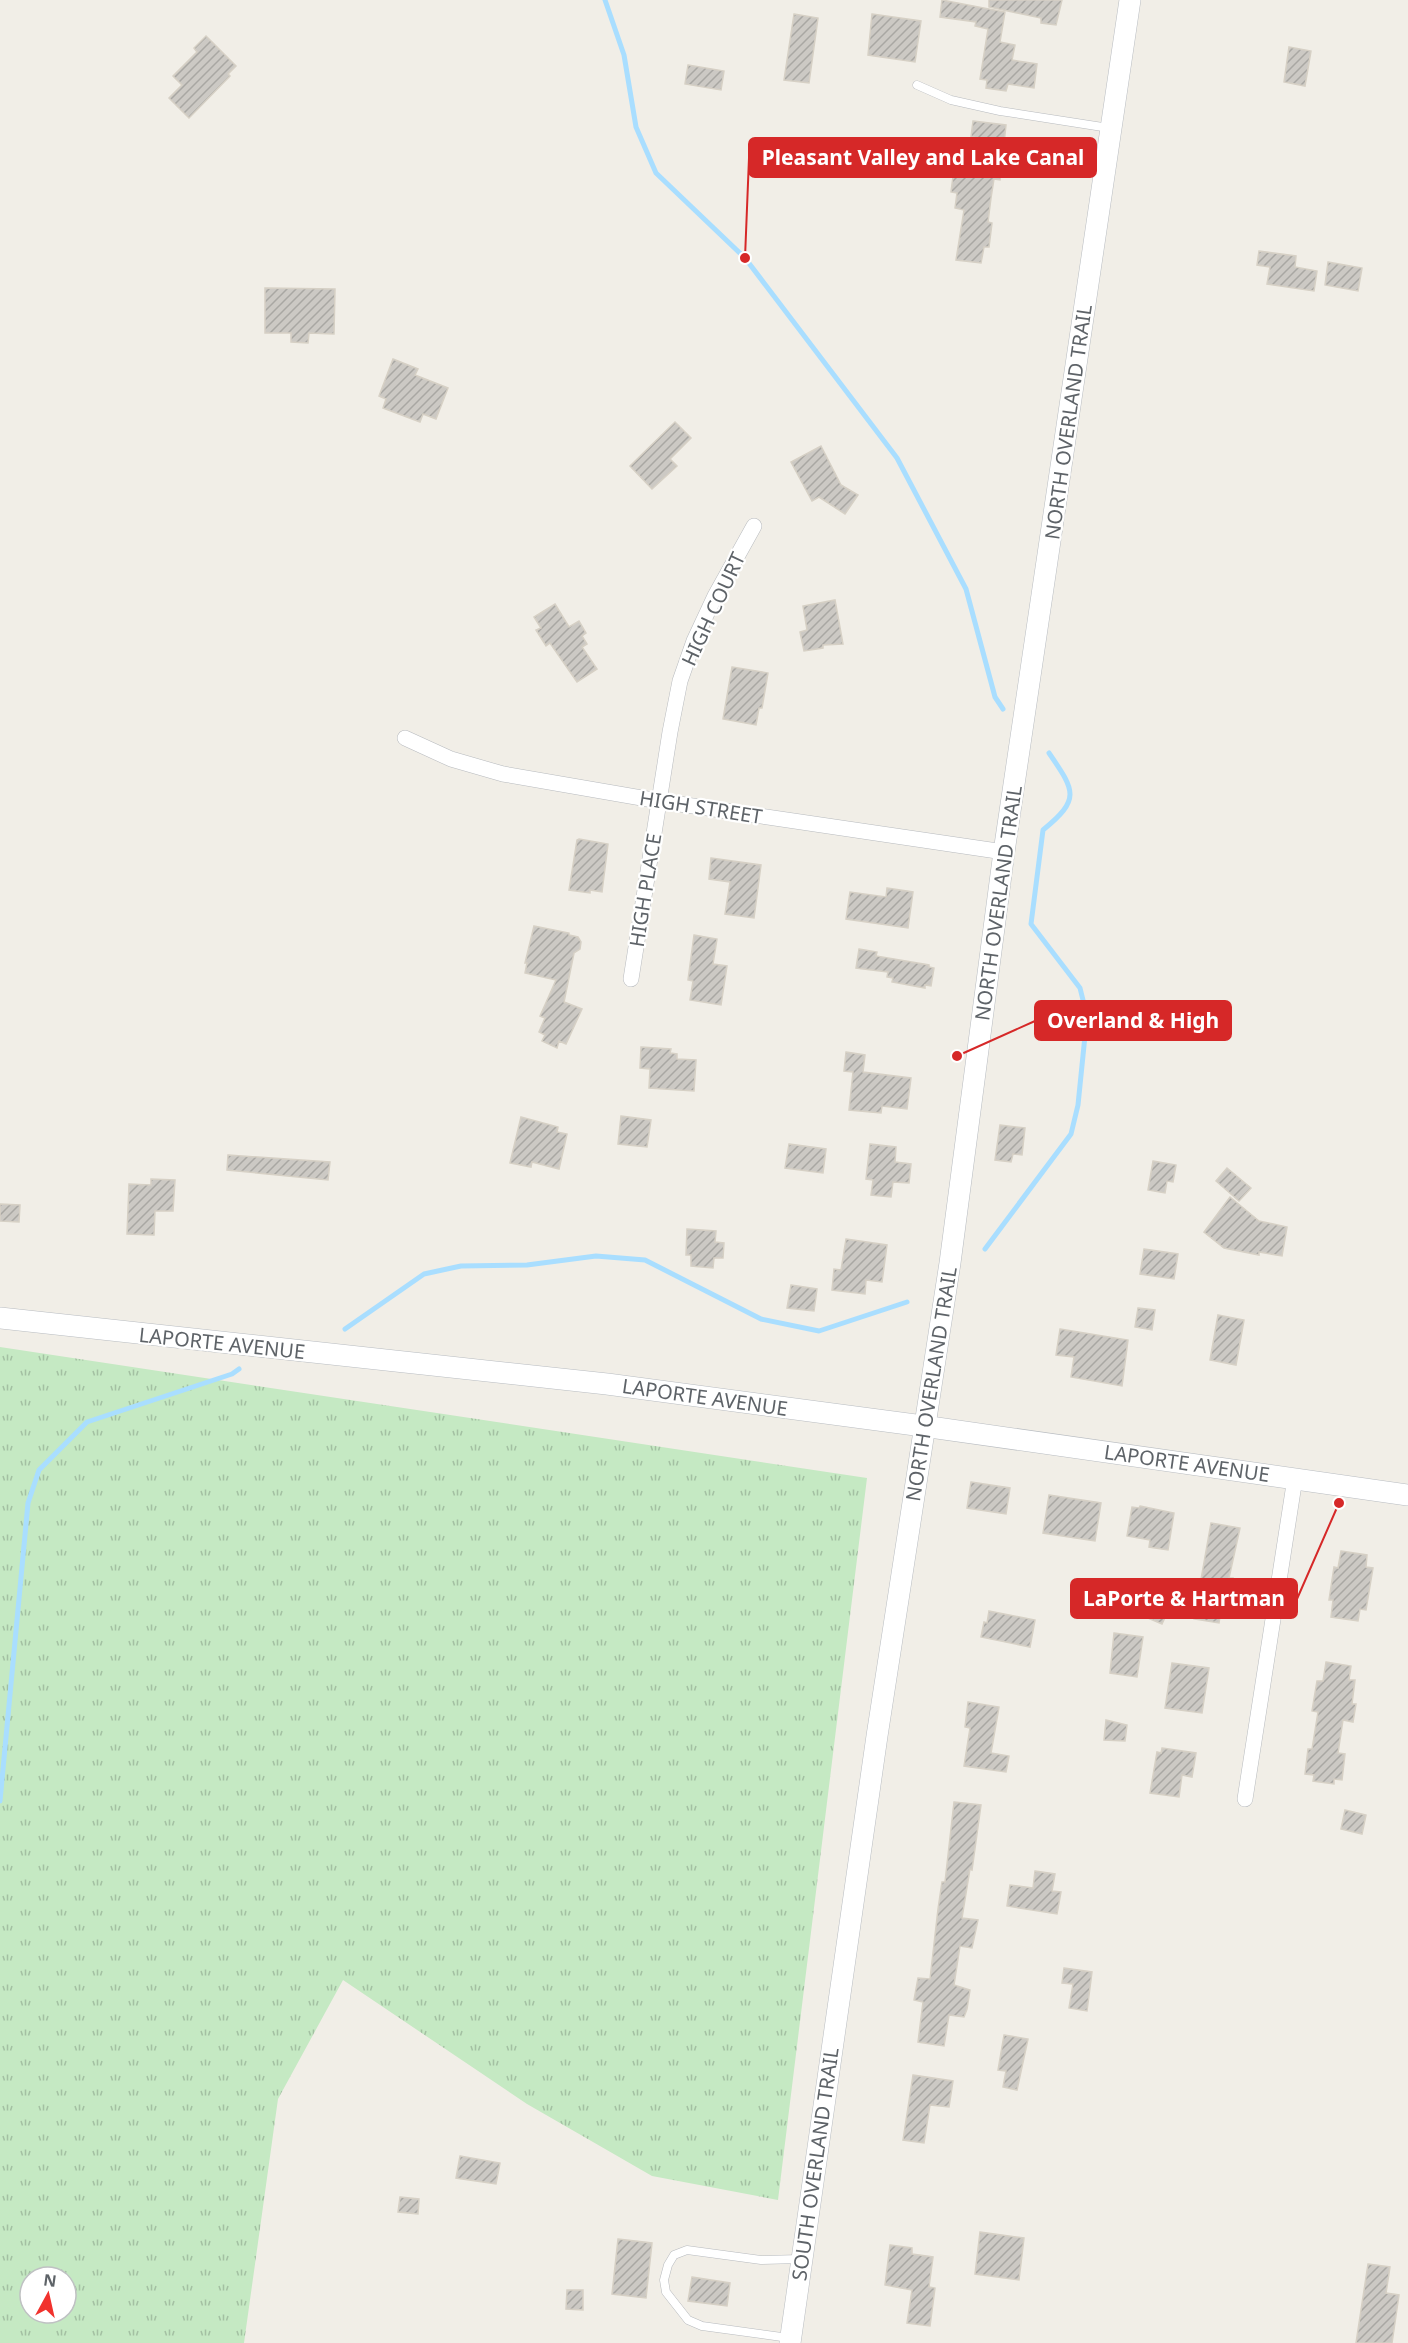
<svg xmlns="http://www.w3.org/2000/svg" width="1408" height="2343" font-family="'Noto Sans',sans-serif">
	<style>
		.grass { fill: url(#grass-tufts); fill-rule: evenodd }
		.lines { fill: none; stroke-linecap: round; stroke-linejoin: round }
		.stream { stroke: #a9deff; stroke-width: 5 }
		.building { fill: url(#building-hatch); stroke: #d6d0c5; stroke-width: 1.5 }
		.lane-casing { stroke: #b7babe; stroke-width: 9 }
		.street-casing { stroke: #b7babe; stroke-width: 16 }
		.secondary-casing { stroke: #b8bcc1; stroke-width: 22 }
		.lane { stroke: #fff; stroke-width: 8 }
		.street { stroke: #fff; stroke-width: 15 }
		.secondary { stroke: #fff; stroke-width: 21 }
		.labels { text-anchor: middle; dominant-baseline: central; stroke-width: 4.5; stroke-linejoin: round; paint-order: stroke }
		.street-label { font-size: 20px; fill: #5e6368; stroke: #fff }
		.leader { fill: none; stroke: #d62828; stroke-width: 2 }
		.callout-dot { fill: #d62828; stroke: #fff; stroke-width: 2 }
		.callout { fill: #d62828; stroke: #d62828; stroke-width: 2 }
		.callout-label { font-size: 21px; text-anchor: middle; font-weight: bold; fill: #fff }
	</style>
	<defs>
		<pattern id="grass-tufts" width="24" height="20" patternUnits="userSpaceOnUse" patternTransform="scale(1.5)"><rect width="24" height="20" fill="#c5e9c3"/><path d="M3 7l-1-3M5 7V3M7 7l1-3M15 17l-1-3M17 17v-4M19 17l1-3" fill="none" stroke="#a3c0a2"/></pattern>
		<pattern id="building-hatch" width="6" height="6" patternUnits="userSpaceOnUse" patternTransform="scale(1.5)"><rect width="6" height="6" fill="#ccc9c4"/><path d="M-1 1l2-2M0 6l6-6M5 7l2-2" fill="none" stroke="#a9a7a3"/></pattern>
	</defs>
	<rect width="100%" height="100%" fill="#f1eee7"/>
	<!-- grass -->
	<path class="grass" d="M0,1347L867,1478L778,2200L652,2176L527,2104L343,1980L278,2099L244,2343H0ZM30,2277H66V2313H30Z"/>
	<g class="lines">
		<!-- stream -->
		<g class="stream">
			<polyline points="605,0 624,55 636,127 656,173 745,258 897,458 966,589 995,697 1003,709"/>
			<path d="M985,1249L1071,1134L1078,1105L1087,1016L1080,988L1031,924L1043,830C1081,799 1075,791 1049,753"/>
			<polyline points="345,1329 424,1274 461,1266 527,1265 596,1256 645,1260 761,1319 819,1331 907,1302"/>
			<polyline points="0,1801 28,1503 39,1470 87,1422 232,1374 239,1369"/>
		</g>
	</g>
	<!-- building -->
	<g class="building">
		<polygon points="942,0 1005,12 1000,42 1015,45 1012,60 1037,64 1034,88 1008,84 1006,91 986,88 987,80 980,79 988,29 975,26 976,22 940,17"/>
		<polygon points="989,0 1062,0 1056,25 1041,23 1041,18 989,7"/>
		<polygon points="794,14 818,18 809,83 784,80"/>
		<polygon points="872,14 921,21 915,62 868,55"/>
		<polygon points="206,36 236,66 228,74 230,76 189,118 169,98 182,85 173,76 197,52 194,48"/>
		<polygon points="1289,47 1311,51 1305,86 1284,82"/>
		<polygon points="688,65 724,71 721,90 685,84"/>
		<polygon points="973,121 1006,125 1000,180 994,179 991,198 988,222 992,223 989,247 984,247 981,263 956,260 964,210 955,208 957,193 951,192 954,169 969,171 974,137 971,137"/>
		<polygon points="1259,251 1296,256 1295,267 1317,271 1314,291 1267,284 1270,267 1257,265"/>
		<polygon points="1328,262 1362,268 1358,291 1325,285"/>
		<polygon points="265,288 335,289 334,334 309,333 308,343 291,342 291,333 265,333"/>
		<polygon points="393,359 418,369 415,375 448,388 436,419 423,414 420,422 383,408 386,399 379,396"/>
		<polygon points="675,422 691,438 670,459 677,466 652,489 630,466"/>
		<polygon points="821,446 841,485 858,495 845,514 819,497 812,501 791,462"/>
		<polygon points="835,600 843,644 823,645 823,648 804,651 800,632 807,630 803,606"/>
		<polygon points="555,604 569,627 579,621 586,633 582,636 587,644 582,647 597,669 577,682 550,643 546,646 536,630 541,628 534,617"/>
		<polygon points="732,667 768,673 762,708 759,708 756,725 723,719"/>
		<polygon points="579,839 608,844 602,892 590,890 590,893 569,890 577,840"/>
		<polygon points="711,858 761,865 754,918 725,914 730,882 709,879"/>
		<polygon points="887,888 913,892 908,928 846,919 850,892 886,897"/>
		<polygon points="534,926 569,933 569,935 578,937 581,942 580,949 574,953 564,1002 582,1009 566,1044 559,1041 557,1048 542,1041 545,1035 539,1032 545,1018 540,1016 556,980 525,973 527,963 525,963"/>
		<polygon points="694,935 717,939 713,964 727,966 721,1005 690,1000 693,981 688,980"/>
		<polygon points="859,949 877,952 876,956 929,965 929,967 934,968 931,986 925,985 925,988 892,982 893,978 887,977 888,972 856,968"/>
		<polygon points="641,1047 671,1049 670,1053 677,1054 677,1059 696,1060 694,1091 649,1088 650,1069 640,1068"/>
		<polygon points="846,1052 865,1055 863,1072 911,1078 907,1109 882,1106 881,1113 849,1110 853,1072 844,1071"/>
		<polygon points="621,1116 651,1120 647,1147 618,1144"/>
		<polygon points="521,1117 558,1127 557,1132 567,1134 559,1169 532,1162 531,1167 510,1163"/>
		<polygon points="1000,1125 1025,1128 1022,1155 1013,1154 1011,1162 995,1160"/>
		<polygon points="789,1144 826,1149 823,1173 785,1168"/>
		<polygon points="870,1144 896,1147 895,1162 911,1164 909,1183 893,1182 891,1197 871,1195 873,1180 866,1179"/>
		<polygon points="228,1155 330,1162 328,1180 227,1170"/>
		<polygon points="1153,1161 1176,1165 1173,1182 1167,1181 1165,1193 1148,1190"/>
		<polygon points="1227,1168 1251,1188 1239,1201 1216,1181"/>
		<polygon points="151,1179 175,1180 173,1211 155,1211 154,1235 127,1234 129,1184 151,1185"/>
		<polygon points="1230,1197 1259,1221 1287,1227 1282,1256 1259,1252 1259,1255 1224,1248 1204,1232"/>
		<polygon points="0,1204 20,1205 19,1222 0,1221"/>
		<polygon points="687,1229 716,1231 715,1242 724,1243 723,1258 714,1258 713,1268 691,1266 691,1255 686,1255"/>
		<polygon points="846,1239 887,1245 882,1282 866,1280 865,1294 832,1290 834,1269 841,1270"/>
		<polygon points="1144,1249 1178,1254 1174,1279 1140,1274"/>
		<polygon points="791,1285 817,1289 814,1311 787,1308"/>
		<polygon points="1138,1308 1155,1310 1152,1330 1135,1327"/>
		<polygon points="1218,1315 1244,1320 1236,1365 1210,1360"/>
		<polygon points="1060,1329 1128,1340 1122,1386 1071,1377 1074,1357 1056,1355"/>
		<polygon points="971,1482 1010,1488 1006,1514 967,1508"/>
		<polygon points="1049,1495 1101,1503 1095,1541 1043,1533"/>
		<polygon points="1140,1506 1174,1513 1168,1550 1149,1547 1150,1540 1127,1536 1132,1507 1139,1508"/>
		<polygon points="1211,1523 1240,1528 1229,1578 1233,1578 1228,1605 1222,1604 1219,1623 1194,1619"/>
		<polygon points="1341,1551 1367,1555 1366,1567 1373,1568 1366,1610 1360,1609 1358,1621 1331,1617 1333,1600 1329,1600 1334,1567 1338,1568"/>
		<polygon points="1151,1591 1173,1600 1162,1624 1148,1618 1150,1612 1143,1609"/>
		<polygon points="989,1611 1035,1620 1030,1647 981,1637 984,1622 987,1623"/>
		<polygon points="1114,1633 1143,1637 1137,1677 1110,1673"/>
		<polygon points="1326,1662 1351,1666 1349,1680 1355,1680 1352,1704 1356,1704 1353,1722 1343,1720 1338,1753 1345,1754 1342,1780 1334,1779 1334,1784 1313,1781 1314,1775 1305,1774 1308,1749 1312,1749 1318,1712 1312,1711 1317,1681 1323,1681"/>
		<polygon points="1172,1663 1209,1668 1202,1713 1165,1708"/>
		<polygon points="968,1702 999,1707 991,1753 1009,1756 1006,1772 964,1766 970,1728 965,1727"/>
		<polygon points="1106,1720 1127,1725 1125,1741 1104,1740"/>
		<polygon points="1162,1748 1196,1753 1192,1777 1182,1775 1179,1797 1150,1793 1157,1752 1161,1753"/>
		<polygon points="954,1802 981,1805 972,1870 970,1869 962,1918 978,1920 972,1948 960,1946 954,1985 970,1990 967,2009 964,2017 949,2015 944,2046 918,2042 923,2002 914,2000 918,1978 930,1979 938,1909 942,1882 945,1882"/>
		<polygon points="1345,1810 1366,1815 1362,1834 1341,1829"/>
		<polygon points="1035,1871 1055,1874 1052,1891 1061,1892 1057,1914 1007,1906 1010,1885 1033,1888"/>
		<polygon points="1064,1968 1092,1972 1087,2011 1069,2008 1073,1984 1062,1983"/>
		<polygon points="1004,2035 1028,2039 1017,2090 1003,2087 1006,2071 998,2070"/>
		<polygon points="913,2075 953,2081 949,2107 930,2105 924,2143 903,2140"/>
		<polygon points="460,2156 500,2163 496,2184 456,2178"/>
		<polygon points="400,2197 419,2199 418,2214 398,2212"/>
		<polygon points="980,2232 1024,2238 1019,2280 975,2274"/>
		<polygon points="618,2239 652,2243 646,2298 612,2294"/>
		<polygon points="890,2245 912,2248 912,2254 933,2257 929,2287 935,2288 930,2326 907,2323 912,2290 885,2285"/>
		<polygon points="1368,2264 1390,2267 1386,2293 1399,2295 1392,2343 1356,2343"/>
		<polygon points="692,2277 730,2283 727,2306 688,2301"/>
		<polygon points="567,2290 583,2290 583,2310 566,2309"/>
	</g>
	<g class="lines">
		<!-- lane casing -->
		<g class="lane-casing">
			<g id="lane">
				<polyline points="917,85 951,100 1000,111 1109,128"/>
				<polyline points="789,2338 702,2326 688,2320 666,2292 664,2280 668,2265 674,2255 687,2250 761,2260 800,2259"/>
			</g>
		</g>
		<!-- street casing -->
		<g class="street-casing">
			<g id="street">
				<polyline points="405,738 451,759 503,774 659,801 1004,852"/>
				<polyline points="631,979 670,732 680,681 694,641 715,596 754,526"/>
				<polyline points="1245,1799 1295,1478"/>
			</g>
		</g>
		<!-- secondary casing -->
		<g class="secondary-casing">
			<g id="secondary">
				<polyline points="0,1318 607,1384 923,1426 1408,1495"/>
				<polyline points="790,2343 877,1736 950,1263 1004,852 1130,0"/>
			</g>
		</g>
		<!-- lane -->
		<use href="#lane" class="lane"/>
		<!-- street -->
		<use href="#street" class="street"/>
		<!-- secondary -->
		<use href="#secondary" class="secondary"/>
	</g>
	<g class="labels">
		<!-- street labels -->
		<g class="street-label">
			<text transform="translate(1068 422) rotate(-82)">NORTH OVERLAND TRAIL</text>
			<text transform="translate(713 609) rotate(-65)">HIGH COURT</text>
			<text transform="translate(701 807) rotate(9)">HIGH STREET</text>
			<text transform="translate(645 890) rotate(-81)">HIGH PLACE</text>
			<text transform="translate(998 903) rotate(-82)">NORTH OVERLAND TRAIL</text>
			<text transform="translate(222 1343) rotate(6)">LAPORTE AVENUE</text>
			<text transform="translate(931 1384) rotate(-81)">NORTH OVERLAND TRAIL</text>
			<text transform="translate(705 1397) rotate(8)">LAPORTE AVENUE</text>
			<text transform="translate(1187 1463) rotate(8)">LAPORTE AVENUE</text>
			<text transform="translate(815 2164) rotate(-82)">SOUTH OVERLAND TRAIL</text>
		</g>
	</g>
	<!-- callouts -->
	<path class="leader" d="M745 258L749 158M957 1056L1035 1021M1339 1503L1297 1599"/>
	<g class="callout-dot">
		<circle cx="745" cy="258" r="6"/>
		<circle cx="957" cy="1056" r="6"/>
		<circle cx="1339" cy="1503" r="6"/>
	</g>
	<g class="callout">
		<rect x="749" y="138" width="347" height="39" rx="6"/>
		<rect x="1035" y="1001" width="196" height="39" rx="6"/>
		<rect x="1071" y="1579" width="226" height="39" rx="6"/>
	</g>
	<g class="callout-label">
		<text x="923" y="165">Pleasant Valley and Lake Canal</text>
		<text x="1133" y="1028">Overland &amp; High</text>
		<text x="1184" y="1606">LaPorte &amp; Hartman</text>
	</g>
	<!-- north arrow -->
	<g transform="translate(48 2295) rotate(8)"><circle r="28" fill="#ffffff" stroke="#bfc1c3" stroke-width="1.5"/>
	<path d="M0-4.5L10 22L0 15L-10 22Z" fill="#f1322d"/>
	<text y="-9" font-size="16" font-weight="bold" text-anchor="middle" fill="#5e6368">N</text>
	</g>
</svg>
